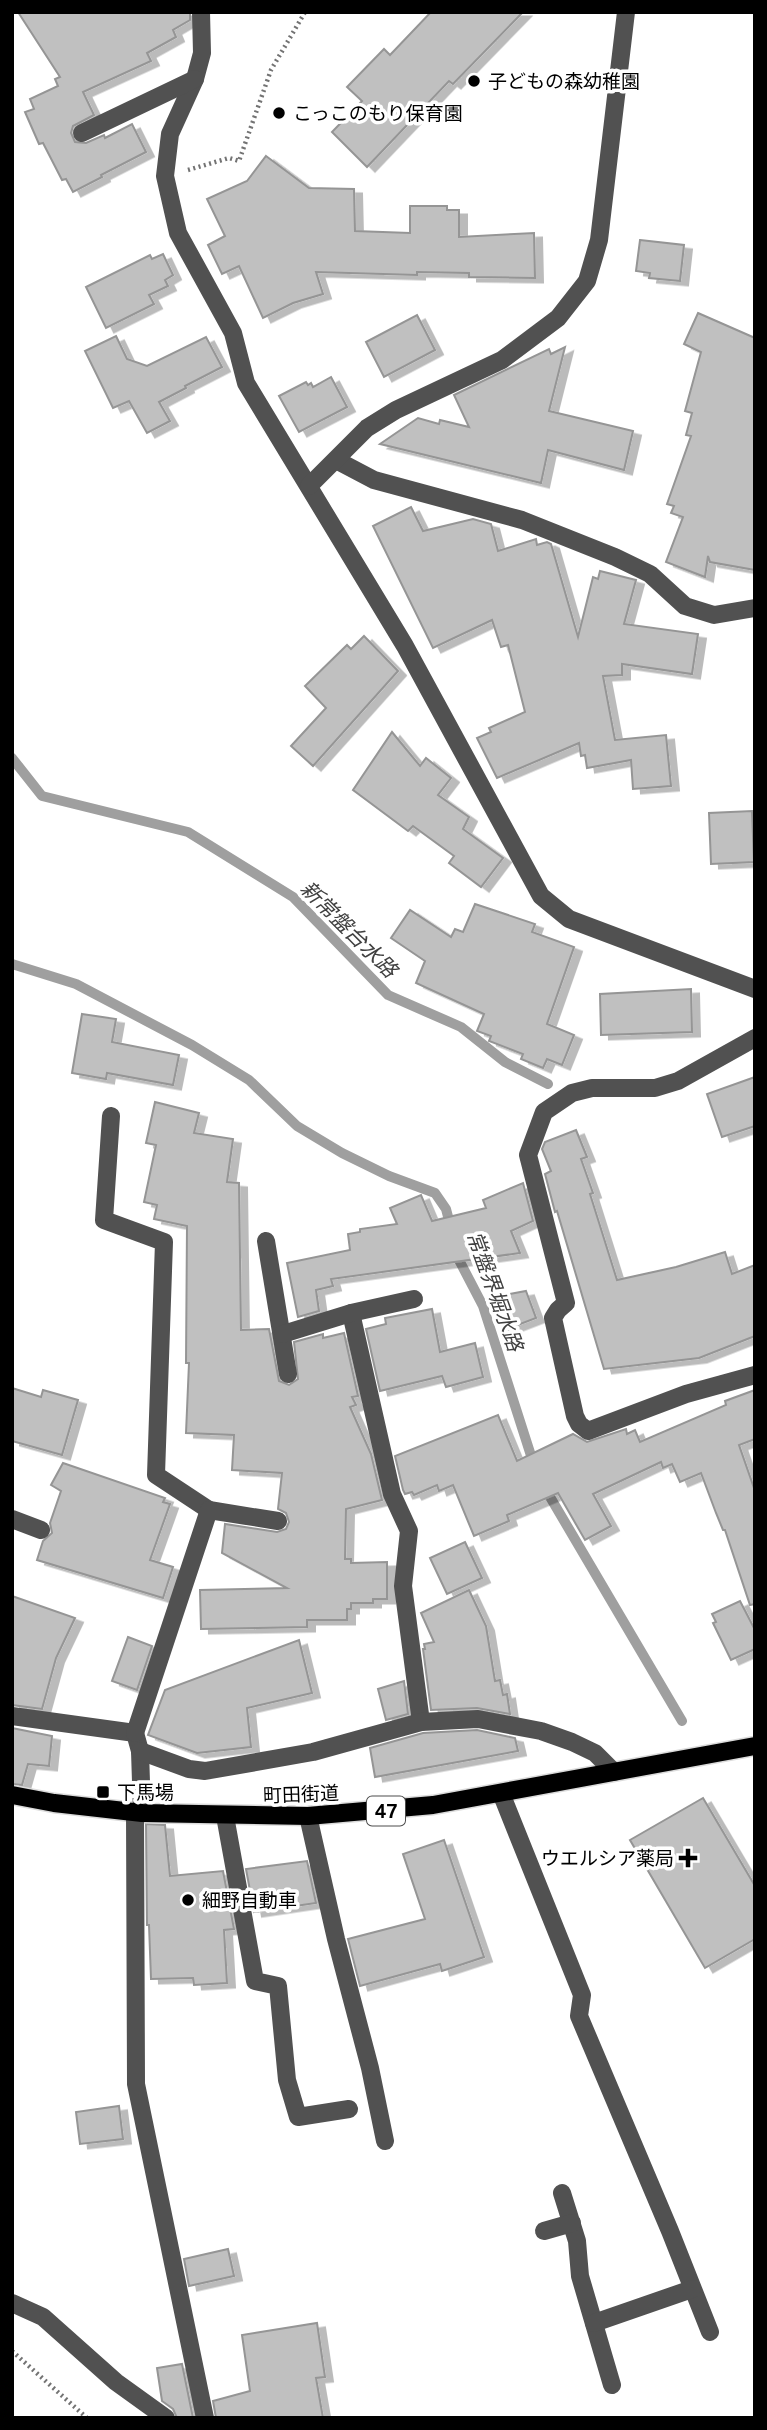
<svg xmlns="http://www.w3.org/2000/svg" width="767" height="2430" font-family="'Public Sans','Noto Sans JP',sans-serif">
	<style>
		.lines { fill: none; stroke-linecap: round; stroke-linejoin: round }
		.stream { stroke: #9f9f9f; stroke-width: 10 }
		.building { fill: #c0c0c0; stroke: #959595; stroke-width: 2; filter: url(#shadow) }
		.major-casing { stroke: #dbdbdb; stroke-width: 21 }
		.path { stroke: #737373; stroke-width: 4.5; stroke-dasharray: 2 3.5; stroke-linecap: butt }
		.minor { stroke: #515151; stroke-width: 18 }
		.major { stroke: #000; stroke-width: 18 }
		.poi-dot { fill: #000; stroke: #fff; stroke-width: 2.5 }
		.labels { text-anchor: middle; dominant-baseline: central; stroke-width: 7; stroke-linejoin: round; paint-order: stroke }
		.shield { fill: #fff; stroke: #4c4c4c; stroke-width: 2 }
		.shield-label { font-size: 18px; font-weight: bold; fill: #000 }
		.poi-label { font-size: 19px; fill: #000; stroke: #fff; text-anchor: start }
		.street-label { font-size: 19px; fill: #000; stroke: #fff }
		.water-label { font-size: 21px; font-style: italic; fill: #404040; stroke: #fff }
	</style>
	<defs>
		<filter id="shadow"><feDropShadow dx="8" dy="4.5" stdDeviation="0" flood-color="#0004"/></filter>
	</defs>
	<rect width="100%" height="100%" fill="#fff"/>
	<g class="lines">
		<!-- stream -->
		<g class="stream">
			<polyline points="12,758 42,796 188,832 293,897 388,995 461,1027 505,1062 548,1084"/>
			<polyline points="12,964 76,984 192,1045 249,1080 297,1126 342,1153 389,1176 435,1193 446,1209 451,1228"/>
			<polyline points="457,1250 459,1260 483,1306 534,1465"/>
			<polyline points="543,1485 682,1721"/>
		</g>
	</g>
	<!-- building -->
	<g class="building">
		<polygon points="18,12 190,12 190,20 173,30 176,37 147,53 151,61 83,92 94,115 73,126 71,133 75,142 86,143 104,135 105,138 132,124 146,152 101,175 102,177 73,192 66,179 62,180 43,143 39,144 25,112 34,109 30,99 58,86 55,79 60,77"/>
		<polygon points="431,12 523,12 453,84 449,81 367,167 332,132 362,101 347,87 384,49 390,55"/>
		<polygon points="266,156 309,188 354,189 355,231 410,233 410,206 447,206 447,210 459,210 459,237 534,233 535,278 469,277 469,273 417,272 417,275 316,272 323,294 293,303 263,318 239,266 222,274 208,245 225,236 207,199 247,181"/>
		<polygon points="640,240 684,245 680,281 649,278 650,273 636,271"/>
		<polygon points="163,254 173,275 165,280 168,286 149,295 154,304 106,328 86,287 150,255 152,259"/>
		<polygon points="698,313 755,338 755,570 710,562 708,556 705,577 666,562 683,517 671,513 674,506 667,504 691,436 686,435 692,413 685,411 701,352 684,344"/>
		<polygon points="417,315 435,350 384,377 366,342"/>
		<polygon points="116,336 127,359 147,366 206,337 222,367 185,386 186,388 159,402 170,421 147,433 129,401 113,408 85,351"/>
		<polygon points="565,347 549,411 633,431 624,470 548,450 541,483 380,444 418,418 439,424 440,420 469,427 454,395 549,349 551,354"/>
		<polygon points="331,377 347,407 299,432 279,396 306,382 308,385 311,383 313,387"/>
		<polygon points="411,507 423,531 473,519 491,524 498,551 536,539 537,545 547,542 551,544 578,637 593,577 598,579 600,571 636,580 624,624 698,634 692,674 622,664 622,675 603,676 615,740 666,735 671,786 633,789 631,760 587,768 585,755 581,756 579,743 497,778 477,738 491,732 489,728 525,712 508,645 501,647 492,620 433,648 373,526"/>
		<polygon points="364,636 398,671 313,766 291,746 326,708 305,686 347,645 351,649"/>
		<polygon points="392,732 420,766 426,758 451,778 438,795 469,817 463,829 503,858 481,887 449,863 454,856 413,826 408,831 353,790"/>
		<polygon points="752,811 754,862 711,864 709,813"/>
		<polygon points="475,904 535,924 532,932 574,947 547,1024 574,1035 562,1065 547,1059 543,1068 521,1059 523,1054 489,1041 491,1036 477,1031 484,1014 416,983 425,961 391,938 410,910 451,937 455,929 463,932"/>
		<polygon points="691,989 692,1032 601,1035 600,994"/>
		<polygon points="82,1014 116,1019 112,1042 179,1055 173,1085 107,1073 106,1079 72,1073"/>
		<polygon points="755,1077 755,1126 722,1137 707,1094"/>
		<polygon points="155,1102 199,1113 194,1133 233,1139 227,1182 239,1183 241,1330 269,1329 279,1381 289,1385 298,1379 294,1342 323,1334 323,1338 344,1333 358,1396 352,1397 356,1405 350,1407 371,1454 382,1500 346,1509 345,1559 351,1559 351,1563 387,1562 387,1599 373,1599 373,1603 351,1603 351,1609 347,1609 347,1620 307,1620 307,1627 201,1629 200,1590 287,1588 222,1553 225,1524 277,1532 286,1529 289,1522 286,1513 278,1509 282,1473 232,1470 234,1435 186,1433 189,1363 186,1363 187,1226 154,1219 157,1205 144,1202 156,1145 146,1143"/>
		<polygon points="576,1130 587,1157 581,1159 593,1193 590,1194 617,1280 676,1267 725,1252 732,1274 755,1265 755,1336 699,1358 604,1369 557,1211 555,1212 545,1174 551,1171 542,1149 545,1142"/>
		<polygon points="523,1183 533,1221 511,1231 520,1253 331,1279 333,1286 316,1290 319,1311 298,1317 287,1263 350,1250 348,1234 360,1232 360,1229 397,1224 390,1208 421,1195 432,1221 486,1208 483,1200"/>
		<polygon points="526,1291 536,1318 502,1331 488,1298"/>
		<polygon points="432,1309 440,1352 475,1343 483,1377 446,1387 442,1376 380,1391 366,1329 386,1324 385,1318"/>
		<polygon points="12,1388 41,1397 43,1390 78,1400 62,1455 12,1441"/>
		<polygon points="755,1390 755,1439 739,1445 755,1491 755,1604 750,1605 725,1530 723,1530 716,1513 701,1473 680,1482 672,1464 663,1468 661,1462 593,1494 611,1526 585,1540 558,1493 507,1515 509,1521 474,1536 453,1485 439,1491 437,1485 414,1495 412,1492 405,1494 403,1490 395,1456 498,1415 517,1461 573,1434 587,1442 626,1429 627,1434 635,1430 640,1442 726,1405 725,1401"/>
		<polygon points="63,1463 165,1498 163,1502 170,1504 150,1560 173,1567 163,1598 37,1560 43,1541 52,1533 50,1523 61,1491 51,1485"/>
		<polygon points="465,1542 482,1578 447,1594 430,1558"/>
		<polygon points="469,1590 486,1626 495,1681 500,1680 503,1695 507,1694 510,1714 477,1708 431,1710 423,1649 425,1649 424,1644 434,1642 421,1613"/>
		<polygon points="12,1596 75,1618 56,1658 42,1709 12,1705"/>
		<polygon points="740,1601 755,1630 755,1649 731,1660 713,1623 716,1622 712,1614"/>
		<polygon points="128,1637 152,1646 137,1690 112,1681"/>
		<polygon points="299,1640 312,1693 247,1708 251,1747 197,1753 148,1735 165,1690"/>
		<polygon points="404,1681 408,1714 386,1720 378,1689"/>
		<polygon points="12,1728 52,1736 49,1766 28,1764 22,1785 12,1784"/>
		<polygon points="477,1730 515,1738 518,1751 375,1777 370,1748 423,1733"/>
		<polygon points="703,1798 755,1886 755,1939 705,1968 630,1840"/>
		<polygon points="146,1824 165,1825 170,1876 223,1871 234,1929 224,1930 227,1983 194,1985 193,1978 151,1979 149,1925 147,1925"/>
		<polygon points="444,1840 484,1957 442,1971 440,1964 360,1986 348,1939 425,1919 403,1854"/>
		<polygon points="307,1861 316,1903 254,1912 246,1869"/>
		<polygon points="119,2106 123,2139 80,2144 76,2112"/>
		<polygon points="228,2249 234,2276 189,2286 184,2259"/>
		<polygon points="317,2323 325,2377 316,2378 323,2418 216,2418 213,2401 250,2391 242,2335"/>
		<polygon points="182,2364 193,2418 177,2418 173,2409 162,2401 157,2368"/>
	</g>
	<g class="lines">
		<!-- major casing -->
		<g class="major-casing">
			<polyline id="major" points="12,1795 54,1803 142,1813 308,1816 433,1805 755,1746"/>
		</g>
		<!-- path -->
		<g class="path">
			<polyline points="188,170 229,158 239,161 271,70 305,12"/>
			<polyline points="12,2351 87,2418"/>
		</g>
		<!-- minor -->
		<g class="minor">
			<polyline points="201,12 202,53 195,79 170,134 165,176 178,233 233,333 246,383 405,646 541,896 569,919 755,989"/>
			<polyline points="82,133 195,79"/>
			<polyline points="336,460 374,480 522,520 615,557 650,574 685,606 714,615 755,608"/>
			<polyline points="309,486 367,428 396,410 502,360 558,318 587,281 599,240 626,12"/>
			<polyline points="755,1038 678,1081 655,1088 592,1088 572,1093 544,1112 528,1155 566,1303 558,1310 553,1318 575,1416 579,1424 588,1431 686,1394 755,1375"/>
			<polyline points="111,1116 104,1220 164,1242 156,1475 209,1510"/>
			<polyline points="266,1241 288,1374"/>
			<polyline points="351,1313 392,1494 409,1531 403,1586 421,1722"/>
			<polyline points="283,1334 351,1313 414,1299"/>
			<polyline points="12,1519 41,1530"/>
			<polyline points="12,1716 135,1733 140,1751 142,1813"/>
			<polyline points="135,1733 209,1510 278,1521"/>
			<polyline points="140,1751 189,1769 205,1771 313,1752 421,1722 478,1719 541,1731 572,1742 595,1753 614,1772"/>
			<polyline points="501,1793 582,1995 579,2016 670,2231 710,2332"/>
			<polyline points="135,1812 136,2084 205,2418"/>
			<polyline points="225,1816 255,1981 278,1986 287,2080 298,2117 349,2109"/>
			<polyline points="308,1816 336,1939 370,2068 385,2141"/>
			<polyline points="562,2193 577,2241 580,2276 612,2385"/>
			<polyline points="544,2231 572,2223"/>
			<polyline points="12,2303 43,2317 116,2382 166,2418"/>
			<polyline points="594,2323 692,2289"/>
		</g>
		<!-- major -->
		<use href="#major" class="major"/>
	</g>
	<!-- markers -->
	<g class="poi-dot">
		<circle cx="474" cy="81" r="7"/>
		<circle cx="279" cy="113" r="7"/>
		<rect x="96" y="1785" width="14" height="14" rx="3.5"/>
		<path d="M684.5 1847.5h7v7h7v7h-7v7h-7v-7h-7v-7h7z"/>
		<circle cx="188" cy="1900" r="7"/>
	</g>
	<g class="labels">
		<!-- shield labels -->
		<rect class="shield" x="367" y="1796.5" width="38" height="29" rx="5"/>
		<g class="shield-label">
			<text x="386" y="1811">47</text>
		</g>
		<!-- poi labels -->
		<g class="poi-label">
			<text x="488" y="81">子どもの森幼稚園</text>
			<text x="293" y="113">こっこのもり保育園</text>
			<text x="117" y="1792">下馬場</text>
			<text x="674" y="1858" text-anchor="end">ウエルシア薬局</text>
			<text x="202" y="1900">細野自動車</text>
		</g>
		<!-- street labels -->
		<g class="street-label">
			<text transform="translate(301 1794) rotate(-2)">町田街道</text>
		</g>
		<!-- water labels -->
		<g class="water-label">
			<text transform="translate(349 929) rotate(45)">新常盤台水路</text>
			<text transform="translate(495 1291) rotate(70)">常盤界堀水路</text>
		</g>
	</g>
	<!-- border -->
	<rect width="767" height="2430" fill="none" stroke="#000000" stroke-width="28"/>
</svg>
